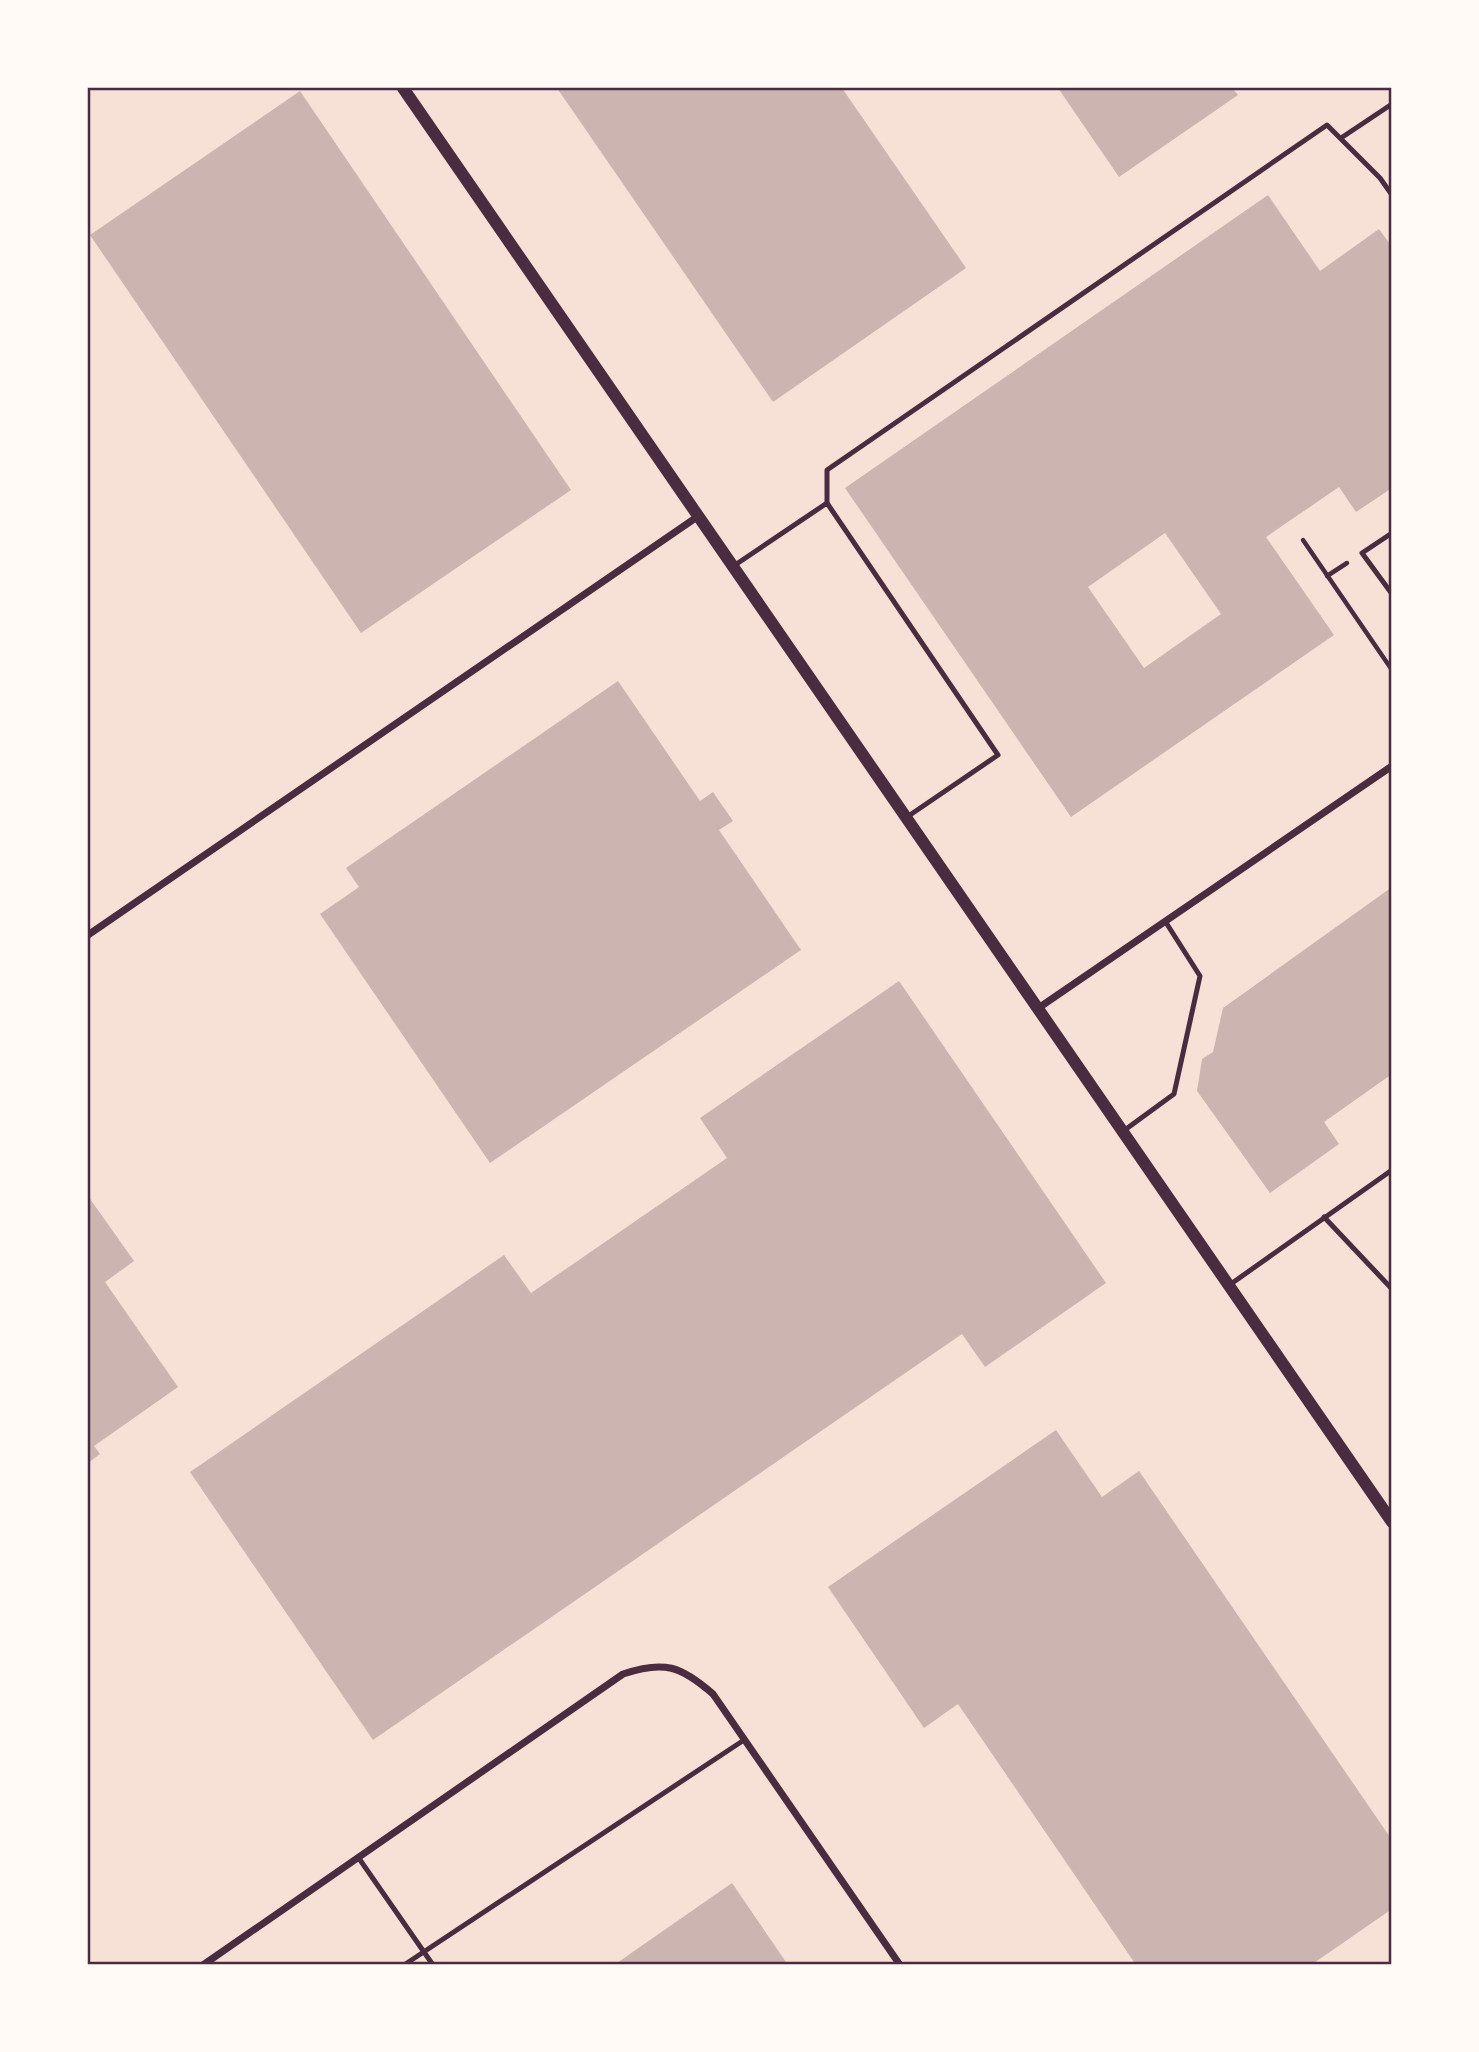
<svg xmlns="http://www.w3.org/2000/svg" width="1479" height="2052" font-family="Quicksand,sans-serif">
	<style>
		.building { fill: #ccb4b1; fill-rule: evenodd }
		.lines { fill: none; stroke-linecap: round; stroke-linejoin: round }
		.path { stroke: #4a2c40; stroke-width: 4.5 }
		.service { stroke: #4a2c40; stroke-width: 5 }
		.minor { stroke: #4a2c40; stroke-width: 7 }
		.tertiary { stroke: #4a2c40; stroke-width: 12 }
		.neatline { fill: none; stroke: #4a2c40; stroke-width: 2.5 }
	</style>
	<rect width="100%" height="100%" fill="#f7e1d7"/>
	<!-- building -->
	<g class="building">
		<polygon points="557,88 842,88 966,268 773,402"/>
		<polygon points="1058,88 1232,88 1238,95 1119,177"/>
		<polygon points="300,91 571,490 361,633 90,235"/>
		<path d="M1268,195L1320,271L1379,229L1392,247V488L1356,512L1339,487L1266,537L1334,635L1071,817L845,488ZM1165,533L1221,614L1144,668L1088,587Z"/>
		<polygon points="618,681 700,801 713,792 733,821 719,830 801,950 490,1163 320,914 359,887 346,868"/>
		<polygon points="1392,887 1392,1074 1324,1122 1339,1144 1270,1193 1197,1091 1202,1059 1213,1052 1223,1008"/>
		<polygon points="899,981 1106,1283 985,1367 962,1334 373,1740 190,1472 504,1255 531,1293 727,1158 700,1118"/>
		<polygon points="88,1196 134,1261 105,1282 178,1387 94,1446 100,1454 88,1463"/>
		<polygon points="1056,1430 1102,1497 1139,1471 1392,1840 1392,1909 1311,1965 1136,1965 958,1704 924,1728 828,1587"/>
		<polygon points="732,1883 788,1965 614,1965"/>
	</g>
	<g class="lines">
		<!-- path -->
		<g class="path">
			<polyline points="1303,540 1392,670"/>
			<polyline points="1327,576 1347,563"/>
		</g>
		<!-- service -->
		<g class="service">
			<polyline points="1341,138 1392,104"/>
			<polyline points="827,503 827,470 1327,125 1380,178 1392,195"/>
			<polyline points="1392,533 1362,553 1392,594"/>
			<polyline points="735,565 827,503 998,755 907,817"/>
			<polyline points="1122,1132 1174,1094 1200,976 1165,921"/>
			<polyline points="1324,1217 1392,1289"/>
			<polyline points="1228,1286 1392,1170"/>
			<polyline points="358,1857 433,1965"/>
			<polyline points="404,1965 744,1740"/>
		</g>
		<!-- minor -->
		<g class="minor">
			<polyline points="88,935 697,517"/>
			<polyline points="1037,1009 1392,766"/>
			<path d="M203,1965L623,1674C664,1660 681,1666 713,1694L900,1965"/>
		</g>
		<!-- tertiary -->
		<polyline class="tertiary" points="403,88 1392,1522"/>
	</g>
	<!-- border -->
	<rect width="1479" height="2052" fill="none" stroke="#fffaf5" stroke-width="178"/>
	<rect x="89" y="89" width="1301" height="1874" class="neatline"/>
</svg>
